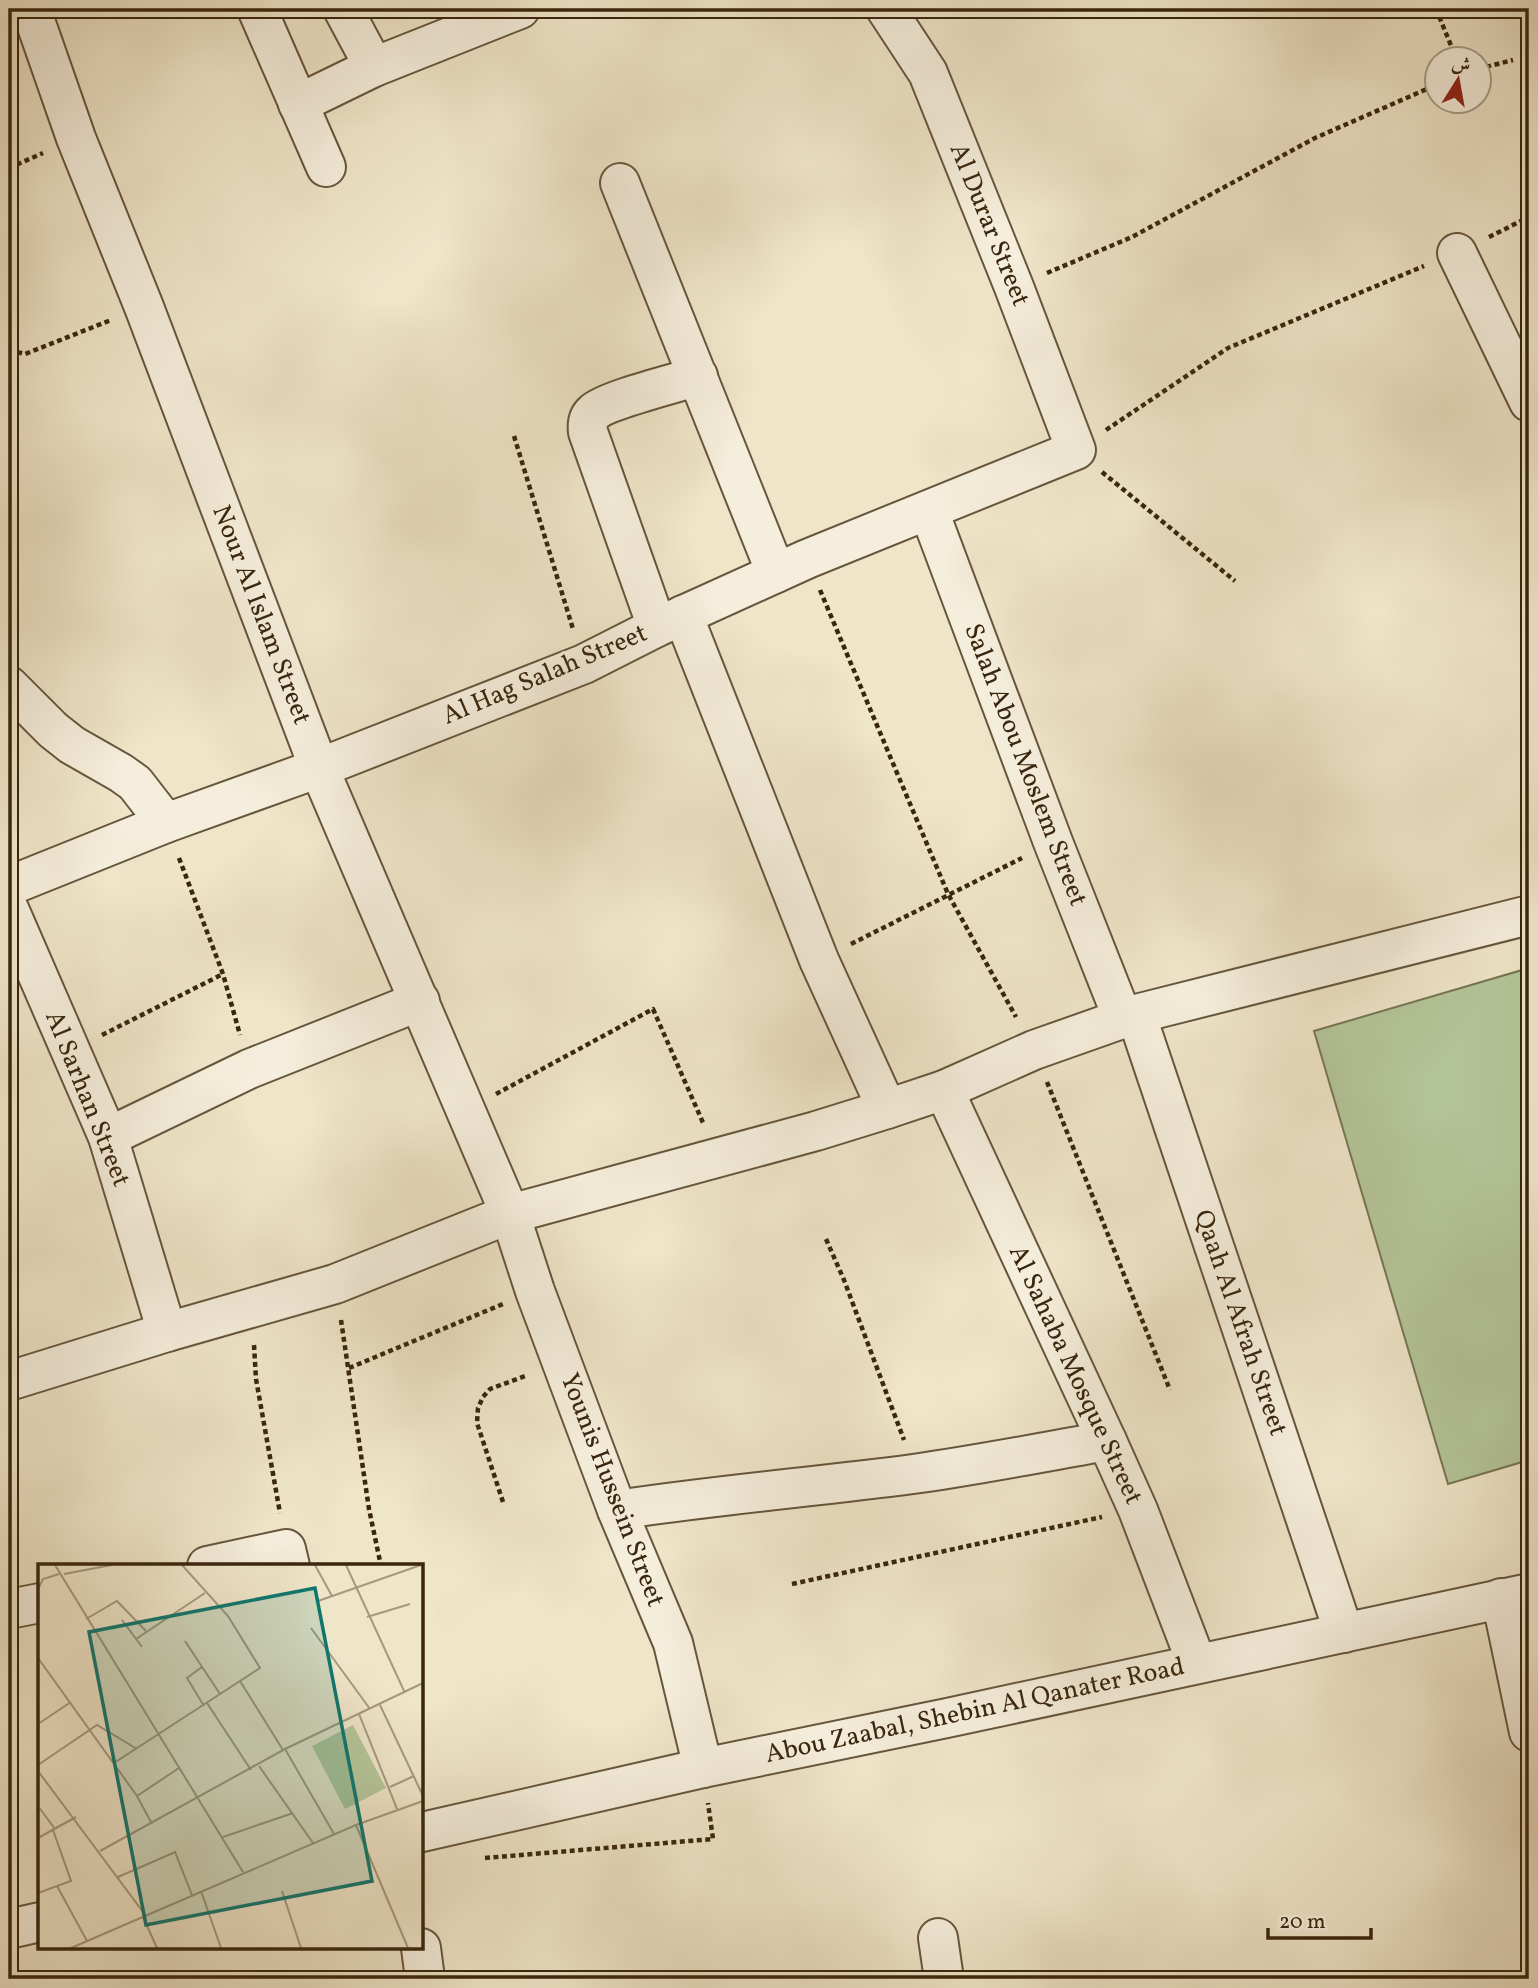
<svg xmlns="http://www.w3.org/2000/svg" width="1538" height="1988" font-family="Vollkorn,Amiri,serif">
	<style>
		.green { fill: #b4c69a; stroke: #767654; stroke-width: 2 }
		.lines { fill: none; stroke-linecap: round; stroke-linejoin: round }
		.minor-casing { stroke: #66563c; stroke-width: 42 }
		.path { stroke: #39260d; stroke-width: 4.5; stroke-dasharray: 5 3.5; stroke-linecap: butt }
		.minor { stroke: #f5eedc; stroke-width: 38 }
		.labels { text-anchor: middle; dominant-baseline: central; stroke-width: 6; stroke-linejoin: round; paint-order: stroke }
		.street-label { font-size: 26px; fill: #39260d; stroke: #f5eedc }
		.inset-road { fill: none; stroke: #a6997e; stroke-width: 2 }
		.view { fill: #0f766e; fill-opacity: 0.15; stroke: #0f766e; stroke-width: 3.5 }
		.inset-edge { fill: none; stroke: #39260d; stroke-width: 3.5 }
	</style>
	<rect width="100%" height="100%" fill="#efe5c9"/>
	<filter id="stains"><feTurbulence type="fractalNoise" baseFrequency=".00286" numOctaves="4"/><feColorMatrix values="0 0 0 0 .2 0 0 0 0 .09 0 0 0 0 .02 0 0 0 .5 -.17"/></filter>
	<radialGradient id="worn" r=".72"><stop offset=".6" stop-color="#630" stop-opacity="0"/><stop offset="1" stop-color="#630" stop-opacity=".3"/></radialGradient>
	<!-- green -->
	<polygon class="green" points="1529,968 1529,1460 1448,1484 1314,1031"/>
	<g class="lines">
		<!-- minor casing -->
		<g class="minor-casing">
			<g id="minor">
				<polyline points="31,9 76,138 144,307 319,768 510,1214 535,1291 617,1510 673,1643 703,1768"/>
				<polyline points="257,9 326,167"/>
				<polyline points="343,9 374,67"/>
				<polyline points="298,104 374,67 520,9"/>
				<polyline points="620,183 776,573"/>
				<polyline points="1457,253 1529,402"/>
				<polyline points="929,511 1053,842 1123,1019"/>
				<polyline points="683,615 819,960 887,1109"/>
				<path d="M657,627L588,432C587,424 588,417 594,412C607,400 677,383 698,376"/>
				<polyline points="9,686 53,730 72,745 121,773 135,783 166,823"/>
				<polyline points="9,886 166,823 319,768 584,664 657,627 807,559 1076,450 1014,287 928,73 886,9"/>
				<polyline points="9,909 108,1137 167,1332"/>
				<polyline points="1136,1014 1344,1633"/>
				<polyline points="944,1090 1107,1441 1138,1510 1197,1664"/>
				<polyline points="108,1137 249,1069 420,1001"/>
				<polyline points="9,1381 167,1332 335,1284 510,1214 816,1131 887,1109 944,1090 1034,1050 1136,1014 1529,915"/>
				<path d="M617,1510C715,1495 814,1487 913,1474C978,1465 1043,1452 1107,1441"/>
				<polyline points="207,1566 286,1549 290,1566"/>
				<polyline points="1501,1598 1529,1732"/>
				<polyline points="9,1609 40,1603"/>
				<polyline points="422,1832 703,1768 947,1718 1529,1593"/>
				<polyline points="9,1929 40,1922"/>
				<polyline points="938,1938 944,1979"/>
				<polyline points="421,1948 425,1979"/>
			</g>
		</g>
		<!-- path -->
		<g class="path">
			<polyline points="1436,9 1457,60"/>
			<polyline points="1478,69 1513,60"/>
			<polyline points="9,168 43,153"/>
			<polyline points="1489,237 1529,217"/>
			<polyline points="1047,273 1132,237 1315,138 1436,85"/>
			<polyline points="9,350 25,354 111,320"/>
			<polyline points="1106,430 1228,348 1424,266"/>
			<polyline points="514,436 573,629"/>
			<polyline points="1102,472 1235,581"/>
			<polyline points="820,590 948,894 1016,1017"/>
			<polyline points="179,858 223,974 240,1035"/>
			<polyline points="851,944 1022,858"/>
			<polyline points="102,1035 223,974"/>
			<polyline points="1047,1082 1170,1390"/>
			<polyline points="496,1094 653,1009 704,1125"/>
			<polyline points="826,1239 844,1280 904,1440"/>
			<polyline points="341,1320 369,1509 381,1566"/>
			<polyline points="254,1345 256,1379 280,1513"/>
			<polyline points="349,1368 503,1304"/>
			<polyline points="503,1502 477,1423 478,1408 483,1397 490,1389 528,1375"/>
			<polyline points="792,1584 1102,1517"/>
			<polyline points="485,1858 713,1839 708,1803"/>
		</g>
		<!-- minor -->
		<use href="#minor" class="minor"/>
	</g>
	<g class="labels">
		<!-- street labels -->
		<g class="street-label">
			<text transform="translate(989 225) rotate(68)">Al Durar Street</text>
			<text transform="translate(261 615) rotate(69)">Nour Al Islam Street</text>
			<text transform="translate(545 675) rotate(-23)">Al Hag Salah Street</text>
			<text transform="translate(1025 765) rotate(69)">Salah Abou Moslem Street</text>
			<text transform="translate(87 1099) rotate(68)">Al Sarhan Street</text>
			<text transform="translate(1240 1323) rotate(71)">Qaah Al Afrah Street</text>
			<text transform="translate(1075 1375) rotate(65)">Al Sahaba Mosque Street</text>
			<text transform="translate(612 1490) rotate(69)">Younis Hussein Street</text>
			<text transform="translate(975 1711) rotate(-12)">Abou Zaabal, Shebin Al Qanater Road</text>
		</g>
	</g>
	<!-- overview -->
	<g transform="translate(38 1564)">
		<rect width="385" height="385" fill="#efe5c9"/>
		<path d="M315,161L348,224L307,245L274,182Z" fill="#b4c69a"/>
		<path class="inset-road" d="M17,1L205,308M277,1L294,32M308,1L367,129M26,10L74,1M0,25L5,15L21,10M280,37L383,1M329,53L372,40M48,55L79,37L108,67M84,56L104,83M273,64L332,145M98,75L167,29M147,77L182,130M0,94L99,232L114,260M164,103L149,114L166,142M202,117L245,186M169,139L213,206M342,141L385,232M321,150L359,245M0,160L33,138M247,185L296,270M76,199L222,104L190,52L144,1M0,201L59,161L99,185M221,202L275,279M0,207L108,352M352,223L376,212M99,232L141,204M0,242L17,265M318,261L370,384M185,273L255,249M0,274L38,253M62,287L247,185L385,119M80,313L137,288L154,331M19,322L49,377M163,327L183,384M244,327L263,384M0,329L33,317L15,266M105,353L119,384M33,384L318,261L385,237"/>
		<path class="view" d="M277,24L334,317L108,361L51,68Z"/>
		<rect width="385" height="385" class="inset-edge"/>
	</g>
	<!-- margin -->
	<rect width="1538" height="1988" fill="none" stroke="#efe5c9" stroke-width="35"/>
	<rect x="10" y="10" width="1517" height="1967" fill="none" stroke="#39260d" stroke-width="3.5"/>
	<rect x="18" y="18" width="1503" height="1953" fill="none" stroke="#39260d" stroke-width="2"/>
	<!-- north arrow -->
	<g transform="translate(1458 80) rotate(11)"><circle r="33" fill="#f5eedc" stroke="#aa9e89" stroke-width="2"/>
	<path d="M0-5L12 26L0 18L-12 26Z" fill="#8f2418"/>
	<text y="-10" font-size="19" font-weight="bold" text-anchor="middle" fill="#39260d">ش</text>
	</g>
	<!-- scale -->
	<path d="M1268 1928v10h103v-10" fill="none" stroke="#39260d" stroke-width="3.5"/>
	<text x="1279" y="1928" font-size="21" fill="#39260d" stroke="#f5eedc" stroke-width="5" paint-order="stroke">20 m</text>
	<rect width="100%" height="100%" filter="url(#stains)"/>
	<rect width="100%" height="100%" fill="url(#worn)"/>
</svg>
